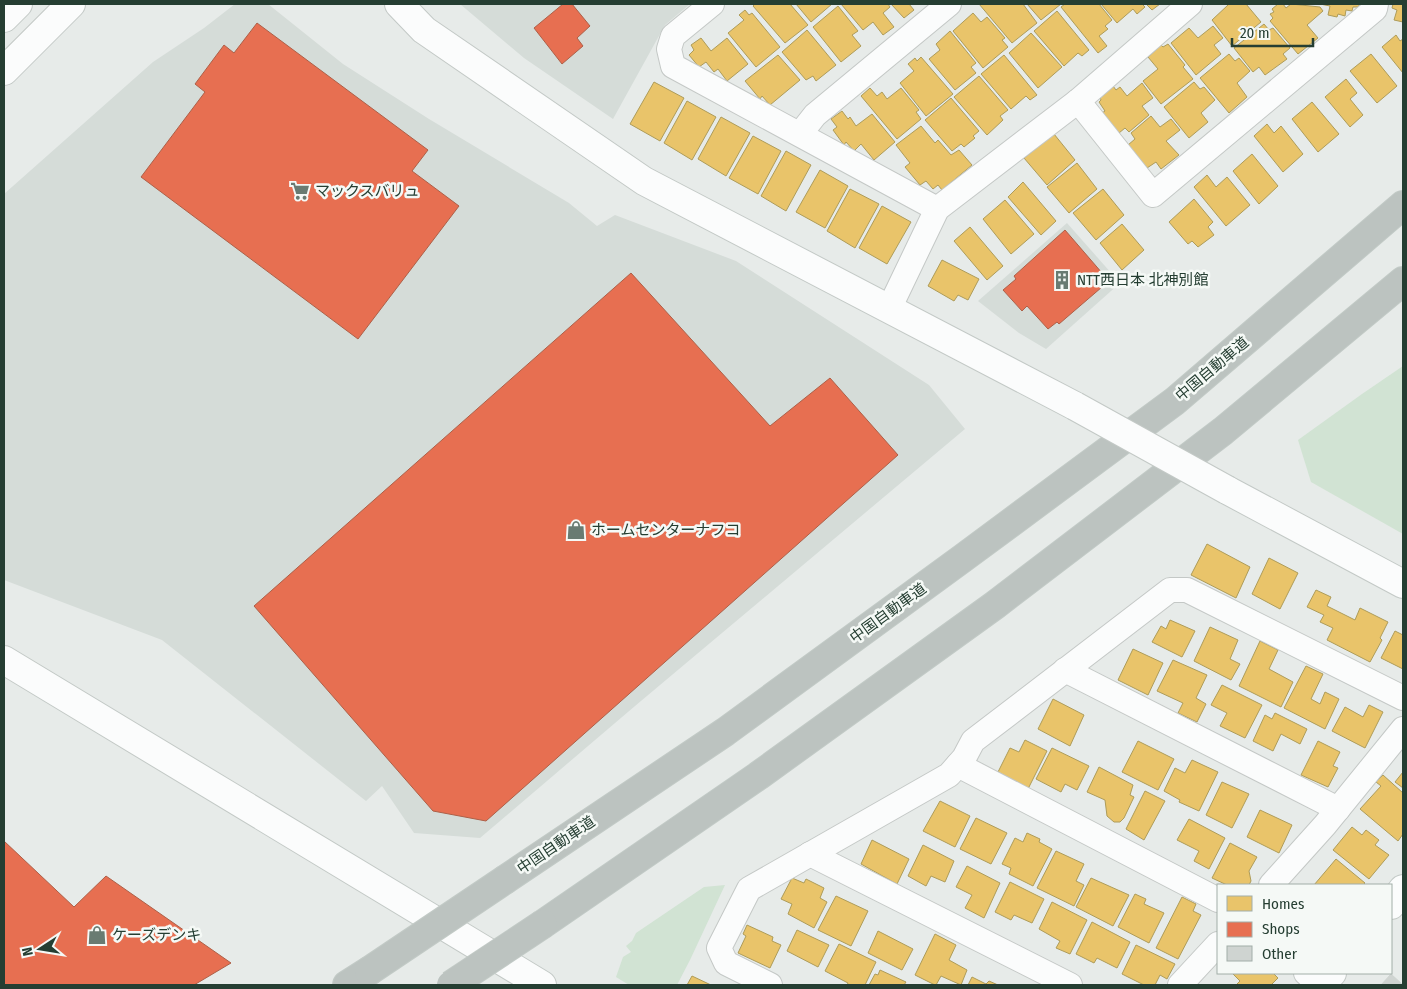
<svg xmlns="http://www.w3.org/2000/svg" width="1407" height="989" font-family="'Fira Sans Condensed','Noto Sans JP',sans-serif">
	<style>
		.built { fill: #d5dcd8 }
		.green { fill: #d1e3d3 }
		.homes { fill: #e9c46a; stroke: #ae9c59 }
		.shops { fill: #e76f51; stroke: #ad6048 }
		.building { fill: #cfd4d1; stroke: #cfd4d1 }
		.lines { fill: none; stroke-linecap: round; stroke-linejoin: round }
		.street-casing { stroke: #c4c8c6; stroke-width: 26 }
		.secondary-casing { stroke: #c3c9c6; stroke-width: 30 }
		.highway-casing { stroke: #c2cac6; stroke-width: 30 }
		.street { stroke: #fbfcfc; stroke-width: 24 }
		.secondary { stroke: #fbfcfc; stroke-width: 28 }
		.highway { stroke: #bcc3c0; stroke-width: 28 }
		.secondary-bridge-casing { stroke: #c3c9c6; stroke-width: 30; stroke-linecap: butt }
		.highway-bridge-casing { stroke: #c2cac6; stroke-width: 30; stroke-linecap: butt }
		.secondary-bridge { stroke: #fbfcfc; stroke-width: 28 }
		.highway-bridge { stroke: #bcc3c0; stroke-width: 28 }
		.labels { text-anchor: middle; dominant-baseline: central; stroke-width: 5; stroke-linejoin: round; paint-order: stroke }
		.poi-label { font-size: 15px; fill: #253e32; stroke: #f5f9f6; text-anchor: start }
		.street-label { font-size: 15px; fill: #253e32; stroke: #f5f9f6 }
	</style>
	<rect width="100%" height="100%" fill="#e7ebe9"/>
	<!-- built -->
	<g class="built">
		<polygon points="235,4 268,4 343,64 429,119 569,203 597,226 615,215 736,261 929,385 965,429 635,706 480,838 414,833 382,786 366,801 162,640 4,580 4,194 153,62 204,28"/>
		<polygon points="460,4 690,4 665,25 613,119 524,58"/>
		<polygon points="1067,223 1120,283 1046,349 1019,333 978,301"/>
	</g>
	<!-- green -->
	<g class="green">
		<polygon points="1403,366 1403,534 1311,482 1298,440 1362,394"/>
		<polygon points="725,885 690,960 677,985 629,985 616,977 623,957 631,952 626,946 632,941 636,933 704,887"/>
	</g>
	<!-- homes -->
	<g class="homes">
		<polygon points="755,4 790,4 808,25 785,43 753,6"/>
		<polygon points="796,4 832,4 811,22"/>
		<polygon points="841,4 888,4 890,7 883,13 894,27 883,35 873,22 863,30"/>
		<polygon points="891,4 909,4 914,10 904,18"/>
		<polygon points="979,4 1023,4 1037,23 1012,43"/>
		<polygon points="1027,4 1061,4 1041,20"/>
		<polygon points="1065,4 1099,4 1112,20 1105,26 1108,29 1099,36 1107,46 1098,53 1061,7"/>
		<polygon points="1101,4 1142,4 1145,7 1137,14 1133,9 1117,23"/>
		<polygon points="1146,4 1160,4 1152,10"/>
		<polygon points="1227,4 1246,4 1261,22 1232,46 1212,20 1228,5"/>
		<polygon points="1278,4 1283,4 1286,8 1291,4 1320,7 1323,11 1307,25 1318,38 1298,54 1270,21 1273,18 1270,14 1274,12 1272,9"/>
		<polygon points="1320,4 1359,4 1359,7 1353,7 1352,11 1346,10 1345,16 1338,14 1337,17 1328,15 1330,6"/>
		<polygon points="1393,4 1403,4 1403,22 1394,20 1397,10 1392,8"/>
		<polygon points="838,6 858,31 852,35 861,46 841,62 813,27"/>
		<polygon points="745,10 749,15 752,13 780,47 756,67 728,33 744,20 739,15"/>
		<polygon points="1057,11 1089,50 1082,56 1078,53 1064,66 1034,31"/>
		<polygon points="973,13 981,22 987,17 1005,38 1002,40 1008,47 983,68 953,31"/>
		<polygon points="1264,24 1269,30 1273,28 1290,48 1283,54 1287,59 1265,75 1259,67 1253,72 1234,48"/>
		<polygon points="1213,26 1223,38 1214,45 1221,54 1196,75 1171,43 1189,28 1198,38"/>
		<polygon points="807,30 836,65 816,81 813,76 806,80 782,52"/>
		<polygon points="950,31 976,63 971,67 976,73 955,90 929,59 940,50 936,44"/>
		<polygon points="1031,33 1062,67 1038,88 1009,53"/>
		<polygon points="1396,35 1400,41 1403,39 1403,73 1382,47"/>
		<polygon points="701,38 711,51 727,38 748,64 727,81 718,69 714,72 706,62 699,67 689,55 694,50 691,45"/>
		<polygon points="1168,44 1185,65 1183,67 1193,79 1161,104 1143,81 1158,69 1148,57 1161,45 1163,47"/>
		<polygon points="1229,54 1235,61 1239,58 1250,71 1237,83 1247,97 1229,113 1200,78"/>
		<polygon points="1371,54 1397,86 1377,103 1350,71"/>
		<polygon points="778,55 800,80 770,105 762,96 760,99 745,81"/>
		<polygon points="1004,55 1037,95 1030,100 1026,96 1011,109 981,74"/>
		<polygon points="921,57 953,94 926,116 900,83 914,71 908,64 915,58 917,61"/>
		<polygon points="979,76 1008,110 1000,116 1003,120 987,135 954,97"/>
		<polygon points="1346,79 1357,93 1350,99 1363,115 1350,127 1325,97"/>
		<polygon points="654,82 684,98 660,141 630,124"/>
		<polygon points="1194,82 1200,89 1204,87 1215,100 1201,113 1208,122 1189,138 1164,107"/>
		<polygon points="1142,83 1153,98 1142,106 1149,115 1129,132 1125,128 1119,133 1102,113 1105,111 1099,102 1101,100 1100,97 1113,86 1116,90 1120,87 1127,96"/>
		<polygon points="870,88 877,96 882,92 887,99 901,88 919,110 916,112 921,119 897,139 861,96"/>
		<polygon points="951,98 979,131 973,136 975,138 964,147 961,144 952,151 925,120"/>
		<polygon points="687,101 716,117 692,160 664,143"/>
		<polygon points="1312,102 1339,134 1318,152 1292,119"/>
		<polygon points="842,111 848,119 850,117 856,126 872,114 895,142 874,160 861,144 854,151 846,142 844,145 833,130 837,127 831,119"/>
		<polygon points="1151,116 1160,127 1171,119 1180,130 1166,141 1179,155 1161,169 1156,162 1147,168 1128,145 1135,139 1131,133"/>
		<polygon points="721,117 750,133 726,176 698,159"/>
		<polygon points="1267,124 1274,133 1281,126 1303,154 1283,172 1254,136"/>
		<polygon points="921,126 935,143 938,140 951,155 959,150 972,165 942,190 938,185 933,189 926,181 920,185 905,167 910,163 896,145"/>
		<polygon points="1054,134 1075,160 1047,185 1024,158"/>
		<polygon points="753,136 781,151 758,194 729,178"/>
		<polygon points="786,151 811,165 786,211 761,196"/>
		<polygon points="1252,154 1278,186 1259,204 1233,171"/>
		<polygon points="1077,163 1097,189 1069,213 1047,187"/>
		<polygon points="820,170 848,186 825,228 796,212"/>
		<polygon points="1207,175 1216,187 1227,177 1250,205 1226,226 1194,187"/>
		<polygon points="1023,182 1056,221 1041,235 1008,197"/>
		<polygon points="850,189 879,204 855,248 827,231"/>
		<polygon points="1103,189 1124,215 1096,240 1073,213"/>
		<polygon points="1194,199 1213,222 1208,227 1214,235 1198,247 1192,241 1188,244 1169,222"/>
		<polygon points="1005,200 1034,234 1011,254 983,219"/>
		<polygon points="882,206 911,222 887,264 859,248"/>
		<polygon points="1122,224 1144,250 1122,270 1100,243"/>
		<polygon points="970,227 1003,266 987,280 954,241"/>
		<polygon points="942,260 979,279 968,300 958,295 954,301 928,286"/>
		<polygon points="1207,544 1250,567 1236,598 1191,575"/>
		<polygon points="1269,558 1298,573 1280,609 1252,594"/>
		<polygon points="1316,590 1331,597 1327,606 1355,620 1360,608 1388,622 1380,638 1382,640 1370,662 1327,640 1333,628 1320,622 1324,615 1307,607"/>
		<polygon points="1170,620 1195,631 1182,657 1152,642 1161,626 1166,629"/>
		<polygon points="1210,627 1238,640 1230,659 1240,664 1231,680 1194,661"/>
		<polygon points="1395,631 1403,635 1403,669 1381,658"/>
		<polygon points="1260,641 1278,650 1269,669 1293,682 1281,707 1239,686"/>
		<polygon points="1133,649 1163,663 1148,695 1118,680"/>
		<polygon points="1173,660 1207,675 1196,698 1206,704 1197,722 1178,713 1183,703 1157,691"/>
		<polygon points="1306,666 1323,674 1311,699 1320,704 1325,692 1339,699 1325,729 1284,708"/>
		<polygon points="1222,685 1262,705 1245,738 1220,726 1227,713 1211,705"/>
		<polygon points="1053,699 1084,715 1070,746 1038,729"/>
		<polygon points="1369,705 1383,712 1365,748 1332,731 1345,707 1363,717"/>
		<polygon points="1275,713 1307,729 1300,744 1281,734 1273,751 1253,741 1265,715 1272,719"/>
		<polygon points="1025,740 1047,751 1028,789 997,774 1010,748 1019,752"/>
		<polygon points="1138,741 1174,759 1158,790 1122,772"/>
		<polygon points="1318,741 1340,752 1333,766 1338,768 1328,787 1301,775"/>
		<polygon points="1052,748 1089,766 1077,790 1065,784 1061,792 1036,779"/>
		<polygon points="1192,760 1218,772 1199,811 1179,802 1180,800 1164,791 1175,768 1185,773"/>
		<polygon points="1099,767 1133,785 1130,795 1134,797 1124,818 1120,822 1114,822 1107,816 1105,800 1087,792"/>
		<polygon points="1403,772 1403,788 1395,782"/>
		<polygon points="1383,775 1403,793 1403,834 1398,841 1360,809 1381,786 1376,782"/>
		<polygon points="1222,782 1249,794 1232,828 1206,815"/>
		<polygon points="1145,791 1165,801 1144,840 1126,829"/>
		<polygon points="940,801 970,816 955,847 923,831"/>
		<polygon points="1260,810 1292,825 1279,853 1247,837"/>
		<polygon points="976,818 1007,833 991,864 960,849"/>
		<polygon points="1189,819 1225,838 1209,869 1194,861 1199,851 1177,840"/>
		<polygon points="1352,827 1362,835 1366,830 1379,840 1375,845 1389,855 1369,879 1333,850"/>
		<polygon points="1027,833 1040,839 1039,842 1052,849 1033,886 1009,874 1011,868 1002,864 1015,838 1023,842"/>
		<polygon points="872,840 909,859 897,884 861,864"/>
		<polygon points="1230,843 1257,857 1249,871 1251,881 1249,885 1227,885 1212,878"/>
		<polygon points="923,845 954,861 945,882 931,876 926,886 908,876"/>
		<polygon points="1056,851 1084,864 1076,881 1084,885 1074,906 1037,888"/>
		<polygon points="1336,859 1365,883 1363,885 1314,885"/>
		<polygon points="967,866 1000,883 984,918 965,908 972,895 956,887"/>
		<polygon points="792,878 804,883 806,879 824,888 820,898 827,902 814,928 788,914 792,904 781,899"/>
		<polygon points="1091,878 1129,895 1113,926 1076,907"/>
		<polygon points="1010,882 1044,899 1032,923 1014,915 1011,920 995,912"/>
		<polygon points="1135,894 1146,899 1144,904 1164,913 1149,943 1118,927"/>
		<polygon points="836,896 868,911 851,946 818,930"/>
		<polygon points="1182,897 1196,904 1193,911 1201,915 1178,959 1156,948"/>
		<polygon points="1052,902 1087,920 1070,954 1056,948 1060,941 1039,929"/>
		<polygon points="1092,922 1130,942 1117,968 1097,958 1094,963 1076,954"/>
		<polygon points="747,925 773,937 772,941 781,945 770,968 738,953 746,936 743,934"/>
		<polygon points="797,930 829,945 818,967 787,951"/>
		<polygon points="878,931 913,949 902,970 868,953"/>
		<polygon points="935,934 956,945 949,960 967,970 961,985 941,976 936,985 935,985 915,975"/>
		<polygon points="839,944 876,962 865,985 847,985 848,983 825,971"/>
		<polygon points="1136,945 1175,964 1167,979 1160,975 1155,985 1144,985 1122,974"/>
		<polygon points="880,970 906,982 904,985 869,985 875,974 878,975"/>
		<polygon points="1235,973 1273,973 1278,978 1271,985 1236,985 1240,981 1233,974"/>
		<polygon points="692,976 711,985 687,985"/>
		<polygon points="972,977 986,984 989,981 998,985 968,985"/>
	</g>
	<!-- shops -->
	<g class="shops">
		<polygon points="563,4 572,4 590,26 577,38 583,46 562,64 534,28"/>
		<polygon points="257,23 428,150 412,171 459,206 358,339 141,177 205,92 195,84 224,45 234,53"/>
		<polygon points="1065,230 1109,281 1059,324 1057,322 1048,329 1027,306 1022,311 1003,290 1016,279 1014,276"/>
		<polygon points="631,273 770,426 830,378 898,455 486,821 433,811 254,606"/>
		<polygon points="4,841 74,907 106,876 231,963 194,985 4,985"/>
	</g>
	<!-- building -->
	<polygon class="building" points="1391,974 1403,985 1381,985"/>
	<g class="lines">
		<!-- street casing -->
		<g class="street-casing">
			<g id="street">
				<polyline points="712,4 673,36 669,49 673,66 937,209"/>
				<polyline points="1078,101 1153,195 1375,9 1376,4"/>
				<polyline points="800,134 815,115 949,4"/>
				<polyline points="889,309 937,209 1078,101 1190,4"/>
				<polyline points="1065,670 1338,809"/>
				<polyline points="958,765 1218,900"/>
				<polyline points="810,854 1070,985"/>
				<polyline points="1271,885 1325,825 1403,729"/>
				<polyline points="1306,973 1319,985"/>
				<polyline points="770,985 726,963 719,948 749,889 949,775 964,758 973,741 1170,590 1187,590 1403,698"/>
				<polyline points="1180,985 1218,944"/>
			</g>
		</g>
		<!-- secondary casing -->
		<g class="secondary-casing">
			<g id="secondary">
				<polyline points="399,4 424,30 644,181 1075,406"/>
				<polyline points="4,18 18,4"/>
				<polyline points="4,71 71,4"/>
				<polyline points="1227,490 1403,584"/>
				<polyline points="4,660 542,985"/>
				<polyline points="1391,905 1403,889"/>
				<polyline points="1320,985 1332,973"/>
			</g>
		</g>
		<!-- highway casing -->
		<g class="highway-casing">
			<g id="highway">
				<polyline points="506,879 725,732 963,558 1175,401 1403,205"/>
				<polyline points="543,924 758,776 995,605 1223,431 1403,281"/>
				<polyline points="347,985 369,971"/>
			</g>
		</g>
		<!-- street -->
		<use href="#street" class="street"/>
		<!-- secondary -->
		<use href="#secondary" class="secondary"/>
		<!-- highway -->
		<use href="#highway" class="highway"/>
		<!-- secondary-bridge casing -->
		<g class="secondary-bridge-casing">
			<polyline id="secondary-bridge" points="1075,406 1227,490"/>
		</g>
		<!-- highway-bridge casing -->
		<g class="highway-bridge-casing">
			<g id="highway-bridge">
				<polyline points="369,971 506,879"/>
				<polyline points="451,985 543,924"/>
			</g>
		</g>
		<!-- secondary-bridge -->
		<use href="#secondary-bridge" class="secondary-bridge"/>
		<!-- highway-bridge -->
		<use href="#highway-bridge" class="highway-bridge"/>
	</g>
	<!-- icons -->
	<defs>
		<g id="supermarket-bare" transform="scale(1.5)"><path d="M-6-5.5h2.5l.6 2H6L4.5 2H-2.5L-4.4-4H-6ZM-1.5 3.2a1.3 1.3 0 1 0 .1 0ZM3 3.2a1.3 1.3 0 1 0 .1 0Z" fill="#697b72" stroke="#f5f9f6" stroke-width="2.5" paint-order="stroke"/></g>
		<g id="building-bare" transform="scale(1.5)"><path d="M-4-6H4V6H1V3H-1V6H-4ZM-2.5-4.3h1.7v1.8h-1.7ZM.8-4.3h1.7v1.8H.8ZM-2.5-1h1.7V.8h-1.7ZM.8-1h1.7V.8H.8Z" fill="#697b72" stroke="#f5f9f6" stroke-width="2.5" paint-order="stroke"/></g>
		<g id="shop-bare" transform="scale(1.5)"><path d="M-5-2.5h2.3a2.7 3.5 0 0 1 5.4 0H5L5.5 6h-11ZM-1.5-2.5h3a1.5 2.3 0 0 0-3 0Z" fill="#697b72" stroke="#f5f9f6" stroke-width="2.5" paint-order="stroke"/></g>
	</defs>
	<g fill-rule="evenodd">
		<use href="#supermarket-bare" x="300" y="191"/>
		<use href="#building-bare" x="1062" y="280"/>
		<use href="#shop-bare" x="576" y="530"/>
		<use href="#shop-bare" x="97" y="935"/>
	</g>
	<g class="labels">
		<!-- poi labels -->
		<g class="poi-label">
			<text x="315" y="191">マックスバリュ</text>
			<text x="1077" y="280">NTT西日本 北神別館</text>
			<text x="591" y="530">ホームセンターナフコ</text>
			<text x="112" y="935">ケーズデンキ</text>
		</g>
		<!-- street labels -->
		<g class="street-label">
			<text transform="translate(1212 369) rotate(-40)">中国自動車道</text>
			<text transform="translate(888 613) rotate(-36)">中国自動車道</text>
			<text transform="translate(556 845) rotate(-34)">中国自動車道</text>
		</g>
	</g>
	<!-- border -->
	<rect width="1407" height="989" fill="none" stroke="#253e32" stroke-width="10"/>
	<!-- legend -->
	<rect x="1217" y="884" width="175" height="90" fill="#f5f9f6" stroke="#a2aea8"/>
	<rect x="1227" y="896" width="25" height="15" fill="#e9c46a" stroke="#a2aea8"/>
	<text x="1262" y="909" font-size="15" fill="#253e32">Homes</text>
	<rect x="1227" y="922" width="25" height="15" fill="#e76f51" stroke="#a2aea8"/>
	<text x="1262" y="934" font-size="15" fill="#253e32">Shops</text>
	<rect x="1227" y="946" width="25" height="15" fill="#cfd4d1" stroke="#a2aea8"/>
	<text x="1262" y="959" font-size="15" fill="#253e32">Other</text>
	<!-- north arrow -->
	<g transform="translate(40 949) rotate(258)" stroke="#f5f9f6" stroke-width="4" paint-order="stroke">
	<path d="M0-4L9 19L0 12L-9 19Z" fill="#253e32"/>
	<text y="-8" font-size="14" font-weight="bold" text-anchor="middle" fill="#253e32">N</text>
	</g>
	<!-- scale -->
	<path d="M1232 38v8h81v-8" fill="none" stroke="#253e32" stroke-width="2.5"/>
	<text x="1240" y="38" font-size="15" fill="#253e32" stroke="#f5f9f6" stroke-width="4" paint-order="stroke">20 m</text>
</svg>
